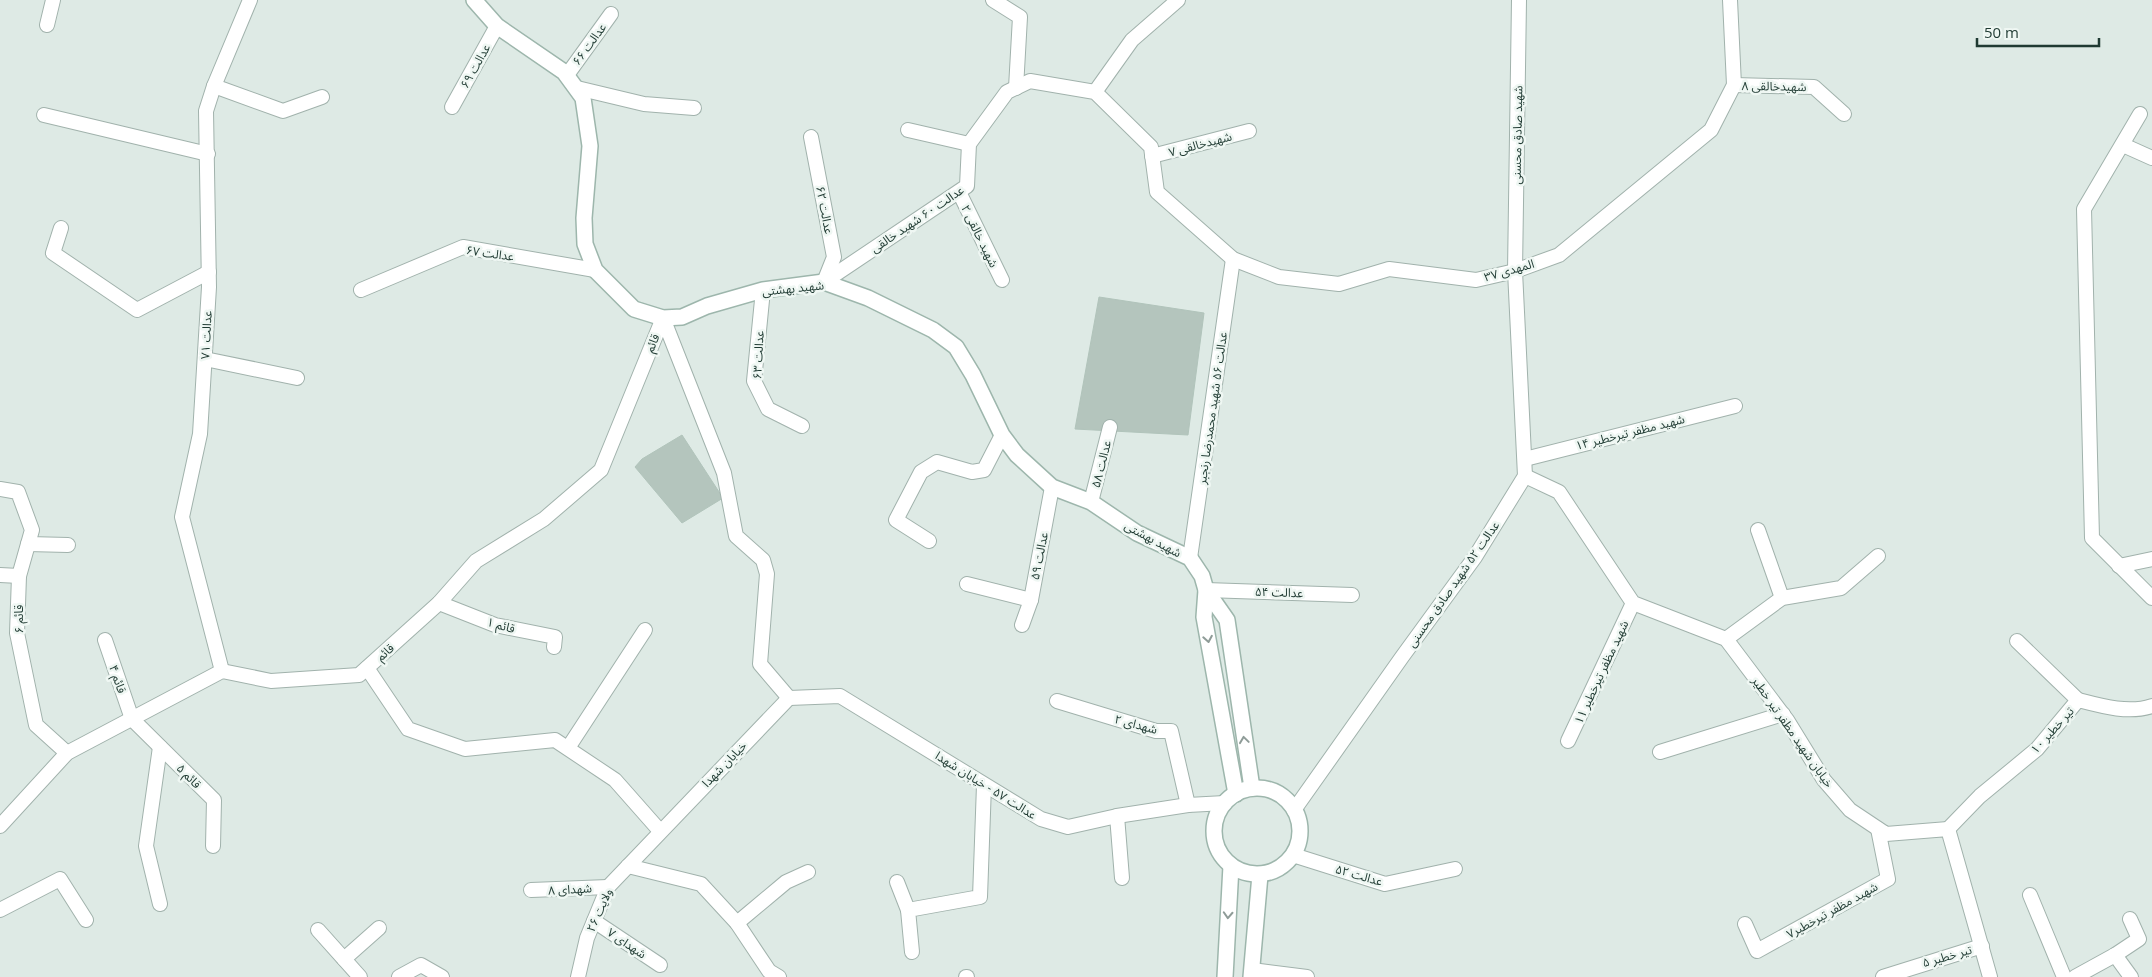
<svg xmlns="http://www.w3.org/2000/svg" width="2152" height="977" font-family="'Open Sans','Noto Sans Arabic',sans-serif">
	<style>
		.building { fill: #b4c5bd; stroke: #b1c4bb }
		.lines { fill: none; stroke-linecap: round; stroke-linejoin: round }
		.street-casing { stroke: #a1b2ac; stroke-width: 16 }
		.secondary-casing { stroke: #9db6ac; stroke-width: 18 }
		.street { stroke: #fff; stroke-width: 14 }
		.secondary { stroke: #fff; stroke-width: 15 }
		.oneway { stroke: #8f9c98 }
		.labels { text-anchor: middle; dominant-baseline: central; stroke-width: 5; stroke-linejoin: round; paint-order: stroke }
		.street-label { font-size: 12px; fill: #1f3a32; stroke: #eff7f3 }
	</style>
	<rect width="100%" height="100%" fill="#deeae5"/>
	<!-- building -->
	<g class="building">
		<polygon points="1099,297 1204,313 1188,435 1075,429"/>
		<polygon points="682,435 723,498 682,523 635,467 642,459"/>
	</g>
	<g class="lines">
		<!-- street casing -->
		<g class="street-casing">
			<g id="street">
				<polyline points="993,0 1020,17 1016,88"/>
				<polyline points="47,25 53,0"/>
				<polyline points="567,75 611,14"/>
				<polyline points="1734,85 1814,87 1844,114"/>
				<polyline points="214,86 283,111 322,97"/>
				<polyline points="577,88 644,104 694,108"/>
				<polyline points="1095,92 1132,40 1178,0"/>
				<polyline points="452,107 497,26"/>
				<polyline points="2140,114 2084,209 2092,538 2152,598"/>
				<polyline points="44,115 208,154"/>
				<polyline points="908,130 969,144"/>
				<polyline points="811,137 834,257 824,282"/>
				<polyline points="2123,145 2152,158"/>
				<polyline points="1152,156 1249,131"/>
				<polyline points="959,192 1002,280"/>
				<polyline points="61,228 53,253 137,310 209,272"/>
				<polyline points="824,282 967,186 969,144 1007,92 1030,81 1095,92 1151,147 1157,192 1233,259 1279,277 1339,284 1389,269 1476,280 1515,271 1559,255 1711,130 1734,85 1730,0"/>
				<polyline points="361,290 463,247 595,270"/>
				<polyline points="763,290 754,381 768,409 802,426"/>
				<polyline points="663,318 724,473 736,536 763,560 767,574 760,664 789,698"/>
				<polyline points="205,359 297,378"/>
				<polyline points="1525,459 1735,406"/>
				<polyline points="1525,476 1559,492 1633,603 1726,639 1787,720 1824,780 1850,810 1886,834 1948,829 1990,977"/>
				<polyline points="0,489 18,492 32,530 19,576 17,633 36,725 67,753"/>
				<polyline points="1091,502 1110,427"/>
				<polyline points="1758,530 1782,598"/>
				<polyline points="929,541 896,520 921,472 937,462 972,472 984,470 1002,435"/>
				<polyline points="28,544 68,545"/>
				<polyline points="1190,558 1233,259"/>
				<polyline points="2119,566 2152,559"/>
				<polyline points="0,575 19,576"/>
				<polyline points="967,584 1031,600"/>
				<polyline points="1206,590 1352,595"/>
				<polyline points="439,603 495,625 555,637 554,647"/>
				<polyline points="1022,625 1031,600 1052,487"/>
				<polyline points="1726,639 1782,598 1841,588 1878,556"/>
				<polyline points="105,640 132,719 214,800 213,846"/>
				<polyline points="2017,641 2078,700"/>
				<polyline points="367,668 408,729 465,749 555,740 615,780 660,831"/>
				<polyline points="222,671 182,517 200,434 209,287 206,111 214,86 250,0"/>
				<polyline points="789,698 840,696 1041,819 1068,827 1117,816 1188,805 1225,803"/>
				<polyline points="1057,701 1156,731 1171,731 1188,805"/>
				<polyline points="1568,741 1633,603"/>
				<polyline points="160,747 146,846 160,904"/>
				<polyline points="568,748 645,630"/>
				<polyline points="1660,752 1783,714"/>
				<polyline points="1294,810 1402,657 1475,557 1525,476 1515,271 1519,0"/>
				<polyline points="1117,816 1122,878"/>
				<polyline points="0,826 67,753 222,671 271,681 359,675 439,603 476,561 544,519 601,470 663,318"/>
				<path d="M1948,829L1980,796L2037,749L2078,700C2101,706 2129,714 2152,706"/>
				<polyline points="1293,855 1385,884 1455,869"/>
				<polyline points="628,866 701,884 737,923 769,971 779,977"/>
				<polyline points="897,882 908,910"/>
				<polyline points="531,890 608,887"/>
				<polyline points="2030,895 2064,977"/>
				<polyline points="0,910 60,879 86,920"/>
				<polyline points="594,921 660,965"/>
				<polyline points="737,923 786,882 808,872"/>
				<polyline points="1745,924 1757,951 1888,879 1878,829"/>
				<polyline points="318,930 360,977"/>
				<polyline points="912,952 908,910 980,897 984,785"/>
				<polyline points="2115,955 2131,977"/>
				<polyline points="344,959 379,928"/>
				<polyline points="1252,970 1307,977"/>
				<polyline points="399,977 421,965 442,977"/>
				<polyline points="578,977 587,938 608,887 789,698"/>
				<polyline points="966,977 967,977"/>
				<polyline points="1883,977 1982,946"/>
				<polyline points="2075,977 2115,955 2139,939 2130,919"/>
			</g>
		</g>
		<!-- secondary casing -->
		<g class="secondary-casing">
			<g id="secondary">
				<polyline points="474,0 497,26 564,72 583,98 590,146 584,218 585,244 595,270 634,309 663,318 682,317 707,306 763,290 824,282 868,298 933,330 956,347 973,375 1002,435 1017,455 1052,487 1091,502 1137,533 1190,558 1202,576 1206,590 1204,617 1236,794"/>
				<polyline points="1206,590 1227,620 1252,788"/>
				<circle cx="1257" cy="831" r="43"/>
				<polyline points="1225,977 1231,866"/>
				<polyline points="1251,977 1260,875"/>
			</g>
		</g>
		<!-- street -->
		<use href="#street" class="street"/>
		<!-- secondary -->
		<use href="#secondary" class="secondary"/>
	</g>
	<!-- one-way arrows -->
	<defs><path id="oneway-chevron" d="M-2-3.5L2.5 0L-2 3.5" fill="none" stroke-width="1.6" stroke-linecap="round" stroke-linejoin="round" transform="scale(1.25)"/></defs>
	<g class="oneway">
		<use href="#oneway-chevron" transform="translate(1208 639) rotate(80)"/>
		<use href="#oneway-chevron" transform="translate(1244 740) rotate(-98)"/>
		<use href="#oneway-chevron" transform="translate(1228 915) rotate(93)"/>
	</g>
	<g class="labels">
		<!-- street labels -->
		<g class="street-label">
			<text transform="translate(589 44) rotate(-54)">عدالت ۶۶</text>
			<text transform="translate(475 66) rotate(-61)">عدالت ۶۹</text>
			<text transform="translate(1774 86) rotate(1)">شهیدخالقی ۸</text>
			<text transform="translate(1517 135) rotate(-89)">شهید صادق محسنی</text>
			<text transform="translate(1200 144) rotate(-15)">شهیدخالقی ۷</text>
			<text transform="translate(825 210) rotate(79)">عدالت ۶۲</text>
			<text transform="translate(917 219) rotate(-34)">عدالت ۶۰ شهید خالقی</text>
			<text transform="translate(980 236) rotate(64)">شهید خالقی ۲</text>
			<text transform="translate(490 253) rotate(8)">عدالت ۶۷</text>
			<text transform="translate(1509 270) rotate(-16)">المهدی ۳۷</text>
			<text transform="translate(793 288) rotate(-6)">شهید بهشتی</text>
			<text transform="translate(206 335) rotate(-87)">عدالت ۷۱</text>
			<text transform="translate(652 343) rotate(-68)">قائم</text>
			<text transform="translate(758 355) rotate(-87)">عدالت ۶۳</text>
			<text transform="translate(1212 408) rotate(-82)">عدالت ۵۶ شهید محمدرضا رنجبر</text>
			<text transform="translate(1630 432) rotate(-14)">شهید مظفر تیرخطیر ۱۴</text>
			<text transform="translate(1101 464) rotate(-76)">عدالت ۵۸</text>
			<text transform="translate(1153 539) rotate(28)">شهید بهشتی</text>
			<text transform="translate(1039 556) rotate(-79)">عدالت ۵۹</text>
			<text transform="translate(1453 584) rotate(-55)">عدالت ۵۲ شهید صادق محسنی</text>
			<text transform="translate(1279 592) rotate(2)">عدالت ۵۴</text>
			<text transform="translate(18 619) rotate(-90)">قائم ۶</text>
			<text transform="translate(501 625) rotate(15)">قائم ۱</text>
			<text transform="translate(385 652) rotate(-42)">قائم</text>
			<text transform="translate(1601 672) rotate(-65)">شهید مظفر تیرخطیر ۱۱</text>
			<text transform="translate(118 679) rotate(71)">قائم ۴</text>
			<text transform="translate(1136 724) rotate(15)">شهدای ۲</text>
			<text transform="translate(2052 730) rotate(-48)">تیر خطیر ۱۰</text>
			<text transform="translate(1793 732) rotate(55)">خیابان شهید مظفر تیر خطیر</text>
			<text transform="translate(724 764) rotate(-46)">خیابان شهدا</text>
			<text transform="translate(189 776) rotate(45)">قائم ۵</text>
			<text transform="translate(986 785) rotate(32)">عدالت ۵۷ - خیابان شهدا</text>
			<text transform="translate(1359 875) rotate(16)">عدالت ۵۲</text>
			<text transform="translate(570 889) rotate(-3)">شهدای ۸</text>
			<text transform="translate(599 910) rotate(-66)">ولایت ۲۶</text>
			<text transform="translate(1832 910) rotate(-29)">شهید مظفر تیرخطیر۷</text>
			<text transform="translate(627 943) rotate(34)">شهدای ۷</text>
			<text transform="translate(1947 956) rotate(-16)">تیر خطیر ۵</text>
		</g>
	</g>
	<!-- scale -->
	<path d="M1977 38v8h122v-8" fill="none" stroke="#1f3a32" stroke-width="2.5"/>
	<text x="1984" y="38" font-size="15" fill="#1f3a32" stroke="#eff7f3" stroke-width="4" paint-order="stroke">50 m</text>
</svg>
